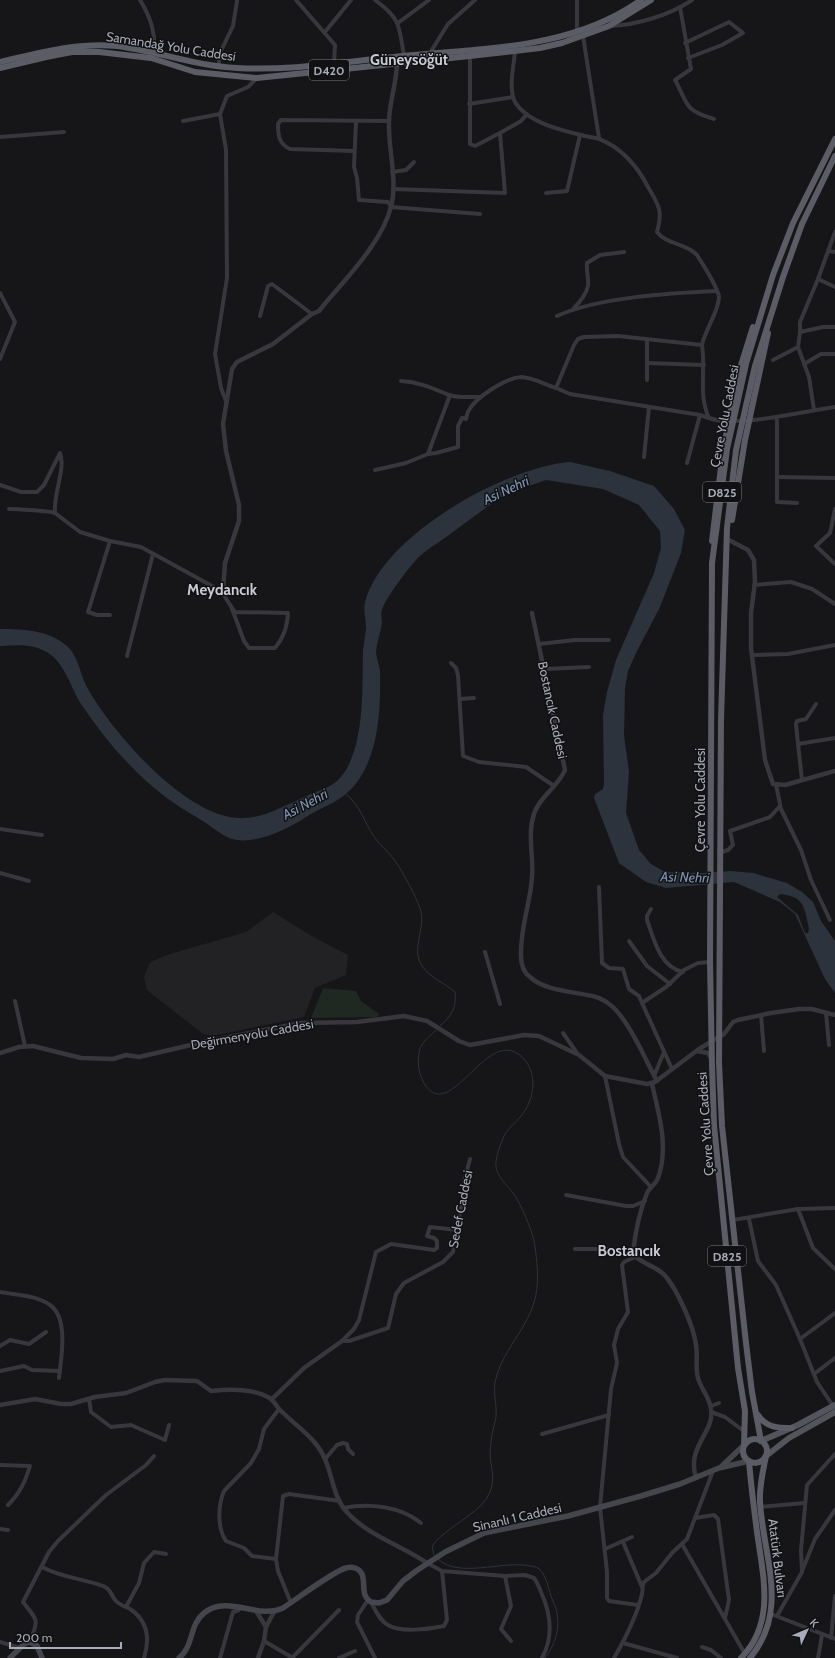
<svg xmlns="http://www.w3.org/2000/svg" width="835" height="1658" font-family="Cabin,sans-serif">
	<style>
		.built { fill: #222225 }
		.green { fill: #202822 }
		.water { fill: #2c333c; fill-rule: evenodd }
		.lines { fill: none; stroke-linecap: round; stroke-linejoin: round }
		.stream { stroke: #2c333c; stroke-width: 1 }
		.minor { stroke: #37373d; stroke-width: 4 }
		.tertiary { stroke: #37373d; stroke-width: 4.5 }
		.secondary { stroke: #45464d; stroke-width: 5.5 }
		.primary { stroke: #53545c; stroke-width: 6 }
		.trunk { stroke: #5b5c65; stroke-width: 6 }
		.labels { text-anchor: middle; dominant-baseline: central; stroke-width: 3; stroke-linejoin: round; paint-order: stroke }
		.shield { fill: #111113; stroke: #7b7d86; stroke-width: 1 }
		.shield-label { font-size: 12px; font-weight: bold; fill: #a8abb8 }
		.street-label { font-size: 13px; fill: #a8abb8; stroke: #111113 }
		.water-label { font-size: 14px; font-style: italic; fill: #7e94b3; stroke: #111113 }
		.quarter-label { font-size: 15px; font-weight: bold; fill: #c9cad4; stroke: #111113 }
	</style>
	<rect width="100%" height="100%" fill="#161618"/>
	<!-- built -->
	<polygon class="built" points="273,912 310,935 348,955 346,975 315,988 304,1017 212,1036 203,1034 147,990 144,977 150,962 170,954 246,932"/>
	<!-- green -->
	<polygon class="green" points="323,988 356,991 361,1001 379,1014 377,1017 311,1018"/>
	<!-- water -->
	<path class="water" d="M570,462L610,471L654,486L674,509L685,530L681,553L660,607L636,653L628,671L625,688L624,735L629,772L626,813L639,850L651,864L665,872L703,873L730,871L753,873L787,883L802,892L813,902L821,921L835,941V993L825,979L795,914L780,902L734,882L666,888L646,882L619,863L594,798L595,794L603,789L604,784L603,715L607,692L616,660L654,573L661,548L660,531L639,505L603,489L546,480L529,486L517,487C495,500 474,517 453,532C443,540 430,547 420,556C411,564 385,599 382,610C380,614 382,618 382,622C381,632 377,641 376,651C376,657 379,664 380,671C381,712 379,770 342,797C331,805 318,809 306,817C288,829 252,847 229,838C218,833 209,824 198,818C149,791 112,750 81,704C71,688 66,667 51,655C36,643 18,645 0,646V629C23,629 49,630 67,646C79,657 80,675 88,689C113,733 189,822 245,818C266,817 283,806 302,798C313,792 328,789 337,781C366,754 362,686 363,650C364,643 365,636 366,628C366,620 363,610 365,602C382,536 505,467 570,462ZM780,894C799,896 804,902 807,920C808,925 810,928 808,933H805L798,915L777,897Z"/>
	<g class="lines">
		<!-- stream -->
		<g class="stream">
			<path d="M345,793C362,807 363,821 375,838C380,846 388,851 393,858C400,867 419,901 421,912C425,930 411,949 422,966C430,978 445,983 455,992C457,1008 451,1016 440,1026"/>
			<path d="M434,1555C433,1552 432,1548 433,1545C435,1541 440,1537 444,1534C458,1521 482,1511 490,1492C496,1478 490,1466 490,1452C491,1445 491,1437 493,1430C494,1425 496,1420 496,1416C497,1405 493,1393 495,1382C500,1359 514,1343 525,1323C540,1298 539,1275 535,1247C533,1232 524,1212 517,1199C510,1186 494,1177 496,1161C497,1153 501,1143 504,1136C510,1125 522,1118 527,1107C535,1092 536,1071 523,1058C488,1022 452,1124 425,1085C419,1075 417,1064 419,1053C420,1043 430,1036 436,1030"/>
			<path d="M438,1559C458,1579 503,1560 530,1566C532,1566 536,1567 538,1568C548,1576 548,1591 553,1601C562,1621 558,1641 545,1658"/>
		</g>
		<!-- minor -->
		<g class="minor">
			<path d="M140,0C151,18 156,34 154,54"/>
			<polyline points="296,0 335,45 334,63"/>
			<path d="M375,0C401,19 399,26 404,56"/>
			<polyline points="577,0 577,32"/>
			<path d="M680,7L691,69L675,80C689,105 683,110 714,119"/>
			<polyline points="398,23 429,0"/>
			<path d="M610,26C637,25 670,15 692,0"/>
			<polyline points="325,32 351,0"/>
			<polyline points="583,36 599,138"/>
			<polyline points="685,43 729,22 743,33 722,45 688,58"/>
			<path d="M515,51C514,66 508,88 515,102C527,122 560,130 581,135C587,137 594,137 599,139C621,147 638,167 648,187C659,206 663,210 657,232C667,245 686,243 697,255C703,265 718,287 719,297C719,311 705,330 702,345"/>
			<polyline points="430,53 448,24 475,0"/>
			<polyline points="470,56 470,144 475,146 500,133"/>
			<polyline points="219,66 219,55 233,26 237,1"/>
			<polyline points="469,104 513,97"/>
			<polyline points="183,121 220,114"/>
			<polyline points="356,122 354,167 357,178 359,200 388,202 391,207 480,214"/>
			<polyline points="0,137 64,132"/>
			<path d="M354,151L290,149C279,144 278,136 278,124L281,120L389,121"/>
			<polyline points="392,172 406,170 414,162"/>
			<polyline points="393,189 505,193 500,133 521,121 527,114"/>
			<polyline points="546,193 567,191 580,135"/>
			<polyline points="829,251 835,252"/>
			<polyline points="818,279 835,287"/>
			<polyline points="0,293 15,322 0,359"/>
			<path d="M574,308C580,302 586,294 588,286C589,278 586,271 587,263L600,255L624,252"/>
			<polyline points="260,316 268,286 272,284 312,314"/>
			<path d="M557,316C599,297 671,293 717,291"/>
			<polyline points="800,332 800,322 818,279 835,232"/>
			<polyline points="647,339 647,380"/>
			<polyline points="773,360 798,347"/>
			<polyline points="647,363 704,365"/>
			<polyline points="804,364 821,354 835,354"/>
			<path d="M401,381C419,382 432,388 449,395C458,398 470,397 480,397"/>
			<polyline points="556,388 570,394 700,415"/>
			<polyline points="226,401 221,388 215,354 227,278 226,150 220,114 227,96 248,87 257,78"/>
			<polyline points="814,410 809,377 798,347 800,332 823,327 835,327"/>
			<polyline points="776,417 777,421 777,502 797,503"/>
			<path d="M428,454L436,453L458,447V426L462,418L466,419C467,416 467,412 469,410C476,397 506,378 521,377C532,377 546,385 556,388L574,345L578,339L584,337L618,336L702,345C706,370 698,395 709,418C737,428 804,411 835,407"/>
			<polyline points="644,457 649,407"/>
			<polyline points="687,463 700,415 709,418"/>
			<polyline points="375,470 406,463 428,454 450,395"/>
			<polyline points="777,477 835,478"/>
			<path d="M0,485L21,492H37L44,485L60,453C66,469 53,494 55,513L80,532L110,541L141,547L223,592C226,600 230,605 235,612L288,613C287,627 284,637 275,648H249L244,641L231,606"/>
			<path d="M9,509C15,509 52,511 55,513"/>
			<polyline points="835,509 830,533 816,546 835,564"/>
			<polyline points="110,541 88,612 97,615 110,615"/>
			<polyline points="754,585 791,582 812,589 835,604"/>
			<polyline points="539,644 575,640 609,640"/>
			<polyline points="752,655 788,654 835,645"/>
			<polyline points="127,656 153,554"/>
			<polyline points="451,663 456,668 458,675 463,756 479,762 526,767 554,786"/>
			<polyline points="545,669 589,667"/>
			<polyline points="460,699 474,698"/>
			<polyline points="816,704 806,719 797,721 796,724 798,744 835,738"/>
			<polyline points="798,744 802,780"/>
			<polyline points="776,785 781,809 801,850 811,880 830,920"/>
			<polyline points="0,829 42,835"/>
			<polyline points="719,853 728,850 733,845 730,831 770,817 780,806"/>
			<polyline points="0,873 29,881"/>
			<polyline points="599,887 602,963 609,968 623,969 629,989 639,996 642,1003"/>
			<path d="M651,909L647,916V920C654,940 660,967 683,972"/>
			<polyline points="629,941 647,966 670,984"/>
			<polyline points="485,952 500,1004"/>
			<polyline points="15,1001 25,1046"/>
			<polyline points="826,1013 829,1045"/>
			<polyline points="761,1015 764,1051"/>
			<polyline points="563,1033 577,1053"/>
			<polyline points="672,1069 642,1003 666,987 684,970 698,963 710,962"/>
			<polyline points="605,1076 619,1144 623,1157 651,1187"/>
			<polyline points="654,1076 664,1052"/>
			<polyline points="566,1195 626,1206 633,1206 645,1201"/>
			<polyline points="798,1209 835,1208"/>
			<polyline points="749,1219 758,1261 776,1285 800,1339"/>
			<polyline points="733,1220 798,1209 813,1248 835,1269"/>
			<polyline points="575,1249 608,1249 633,1253"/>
			<polyline points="635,1257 624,1262 622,1265 628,1312 618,1329 614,1345 617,1363 611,1389 600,1507 607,1572 607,1598 609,1601 638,1605"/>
			<path d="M0,1292C15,1295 37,1295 50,1305C69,1318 61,1359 59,1378"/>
			<polyline points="342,1341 349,1341 388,1328 396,1294 404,1283 443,1262 453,1252 464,1191 464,1182 470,1159"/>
			<polyline points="342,1341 354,1329 359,1320 376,1252 391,1244 434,1250 437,1248 437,1241 434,1238 427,1236 430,1227 457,1230"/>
			<polyline points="0,1346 10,1340 29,1344 46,1332"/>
			<polyline points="0,1371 24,1366 32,1370 60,1371"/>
			<polyline points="814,1374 835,1358"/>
			<polyline points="89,1399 91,1412 111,1427 131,1425 165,1440 169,1425"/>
			<polyline points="711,1406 719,1403"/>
			<polyline points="833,1406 817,1382 800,1339 835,1313"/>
			<polyline points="711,1412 725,1417 745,1432"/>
			<polyline points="542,1434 609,1415"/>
			<polyline points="325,1459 337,1445 343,1443 347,1444 348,1449 353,1454"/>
			<path d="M0,1465L30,1466C25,1482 20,1493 8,1505"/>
			<polyline points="760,1507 804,1503"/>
			<path d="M343,1508C369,1503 400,1506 421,1523"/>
			<polyline points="695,1518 714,1515 718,1519 729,1600 725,1618"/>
			<polyline points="0,1529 8,1530"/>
			<polyline points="623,1542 642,1587"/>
			<polyline points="682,1544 745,1654"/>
			<polyline points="605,1549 632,1537"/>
			<path d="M276,1559L252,1556L244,1548L226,1541C217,1528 218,1505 224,1491L251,1463L259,1449L264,1429L279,1409"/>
			<path d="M427,1563L442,1571L505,1576L525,1575L534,1578C537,1582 539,1587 541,1592C551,1614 554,1636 542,1658"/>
			<path d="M42,1567C62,1578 82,1578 103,1586C112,1589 111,1597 117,1602C121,1605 126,1607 130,1609C148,1621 150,1639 144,1658"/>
			<polyline points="802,1571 815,1539 835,1510"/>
			<polyline points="505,1576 511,1606 501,1629 511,1641"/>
			<polyline points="368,1600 358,1615 357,1622 375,1658"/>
			<path d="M371,1602C375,1610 380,1621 388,1625C400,1633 430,1629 444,1626L447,1620L442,1571"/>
			<polyline points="291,1603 278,1571 276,1559 283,1496 289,1494 340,1501"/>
			<polyline points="126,1607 139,1583 144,1563 154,1552 166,1554"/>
			<polyline points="771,1614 835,1639"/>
			<polyline points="777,1616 802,1572 801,1550 807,1485 835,1454"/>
			<polyline points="831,1638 835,1596"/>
			<polyline points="264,1641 293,1658"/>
			<polyline points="0,1642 20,1648"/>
			<path d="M30,1642C39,1619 38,1621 23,1602L49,1552L58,1541L106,1495L146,1465L154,1456"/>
			<polyline points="623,1643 677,1658"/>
			<polyline points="702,1647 711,1650 721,1658"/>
			<polyline points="220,1658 233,1612 239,1610 241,1607"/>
			<polyline points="292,1658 339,1610"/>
			<polyline points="339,1658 355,1651"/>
			<path d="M614,1658C625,1639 637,1616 642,1594C643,1590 642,1586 644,1582L656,1573L672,1553L687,1539L713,1471"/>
			<polyline points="818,1658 822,1635"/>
		</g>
		<!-- tertiary -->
		<g class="tertiary">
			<polyline points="727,539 748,550 754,560 755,582 751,613 751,648 765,760 773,784 785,785 835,771"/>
			<path d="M223,592L225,563L239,521V505L226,451L223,424L232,369L237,362L273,344L312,314L319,311C343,281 381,245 391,207C398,180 388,150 389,122C389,102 397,83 397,62"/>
			<path d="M532,613L565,770C558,787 539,797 534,814C527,835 534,857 532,878C530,904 520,929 521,956C521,964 523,972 530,977C544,990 568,991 587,995C595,996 603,999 609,1004C627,1016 646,1061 657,1081"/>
			<polyline points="697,1051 708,1053 712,1060"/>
			<polyline points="0,1053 19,1047 33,1046 81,1058 113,1059 126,1055 139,1057 208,1041 301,1023 357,1022 404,1016 427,1021 459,1041 470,1045 524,1035 539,1036 579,1055 605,1076 647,1084 655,1082 699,1049 724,1034 733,1022 738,1020 771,1013 799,1009 812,1009 835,1015"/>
			<path d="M652,1084C659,1114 669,1148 658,1178C656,1184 650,1187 647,1193C640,1210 635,1235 633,1253C639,1264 659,1266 667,1278C678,1292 694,1327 696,1345C698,1356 695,1367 698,1378C701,1389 710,1398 711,1409C715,1433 686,1446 696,1478"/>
			<polyline points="272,1399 304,1368 342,1341"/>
			<path d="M0,1405L35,1399L61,1404H71L95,1397L126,1393L155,1382L165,1380L197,1381L211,1391C229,1389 251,1388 268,1397C274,1400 276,1406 280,1410C296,1426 316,1438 325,1459C332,1475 334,1497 345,1510C366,1535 401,1545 427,1563"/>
			<polyline points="256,1611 266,1627 274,1612"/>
			<polyline points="258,1658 264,1641 266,1627"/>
		</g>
		<!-- secondary -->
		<g class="secondary">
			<polyline points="721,1467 744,1445"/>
			<polyline points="10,1658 24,1644 30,1642 37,1646 42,1658"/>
			<path d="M179,1658C194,1646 189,1625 204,1613C228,1594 258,1620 283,1608C297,1599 332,1572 346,1568C352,1566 359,1568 362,1574C366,1585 360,1595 371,1602L379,1603L387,1600L403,1581L416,1571L445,1552L484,1533L568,1516L641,1496L680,1484L719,1468L749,1461"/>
		</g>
		<!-- primary -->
		<g class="primary">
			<polyline points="761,1441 798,1425 835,1405"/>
			<polyline points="766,1456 789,1438 835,1412"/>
		</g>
		<!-- trunk -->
		<g class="trunk">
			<path d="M0,62C39,53 77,42 117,46C157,51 195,66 237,68C289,71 342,62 394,57C478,48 570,51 641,0"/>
			<polyline points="0,68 46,57 72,52 99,52 151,58 195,72 257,78 470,56 540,48 562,43 609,26 651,0"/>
			<polyline points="724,446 737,378 753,327"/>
			<polyline points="732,520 745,440 768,333"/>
			<polyline points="712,541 722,459"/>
			<path d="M758,1415C766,1428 779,1428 792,1428"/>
			<circle cx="755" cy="1451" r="12"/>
			<polyline points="761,1441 752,1392 746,1343 722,1126 719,1063 721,720 727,528 736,450 755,366 783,277 802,224 835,156"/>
			<polyline points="744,1445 745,1411 738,1368 714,1125 712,1065 710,962 712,563 727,449 746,364 773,275 793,223 835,139"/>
			<path d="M741,1658C776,1623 763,1576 757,1532C754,1509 751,1485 749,1461"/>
			<path d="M750,1658C790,1610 763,1556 760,1502C759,1487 763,1471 766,1456"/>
		</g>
	</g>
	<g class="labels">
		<!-- shield labels -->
		<g class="shield">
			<rect x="309" y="60" width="40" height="20" rx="3"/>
			<rect x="703" y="482" width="38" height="20" rx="3"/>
			<rect x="708" y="1246" width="38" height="20" rx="3"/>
		</g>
		<g class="shield-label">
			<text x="329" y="70">D420</text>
			<text x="722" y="492">D825</text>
			<text x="727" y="1256">D825</text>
		</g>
		<!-- street labels -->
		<g class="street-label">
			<text transform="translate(171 46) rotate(9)">Samandağ Yolu Caddesi</text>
			<text transform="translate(724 416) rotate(-79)">Çevre Yolu Caddesi</text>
			<text transform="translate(553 710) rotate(78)">Bostancık Caddesi</text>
			<text transform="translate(700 800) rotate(-90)">Çevre Yolu Caddesi</text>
			<text transform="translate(252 1034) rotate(-10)">Değirmenyolu Caddesi</text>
			<text transform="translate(705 1124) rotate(-94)">Çevre Yolu Caddesi</text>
			<text transform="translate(460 1209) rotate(-79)">Sedef Caddesi</text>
			<text transform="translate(517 1517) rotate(-13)">Sinanlı 1 Caddesi</text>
			<text transform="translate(778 1558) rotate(83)">Atatürk Bulvarı</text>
		</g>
		<!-- water labels -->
		<g class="water-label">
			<text transform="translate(506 490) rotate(-25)">Asi Nehri</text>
			<text transform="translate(305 804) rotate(-28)">Asi Nehri</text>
			<text transform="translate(685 877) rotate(2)">Asi Nehri</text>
		</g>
		<!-- quarter labels -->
		<g class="quarter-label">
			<text x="409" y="60">Güneysöğüt</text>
			<text x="222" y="590">Meydancık</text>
			<text x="629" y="1251">Bostancık</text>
		</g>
	</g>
	<!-- north arrow -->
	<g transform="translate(807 1630) rotate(46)" stroke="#111113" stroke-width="3" paint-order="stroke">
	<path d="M0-3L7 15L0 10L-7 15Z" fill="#a8abb8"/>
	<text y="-6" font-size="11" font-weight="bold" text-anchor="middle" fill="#a8abb8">K</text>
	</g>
	<!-- scale -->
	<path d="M10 1642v6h111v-6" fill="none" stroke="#a8abb8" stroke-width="2"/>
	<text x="16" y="1642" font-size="12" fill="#a8abb8" stroke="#111113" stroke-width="3" paint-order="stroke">200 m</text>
</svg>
